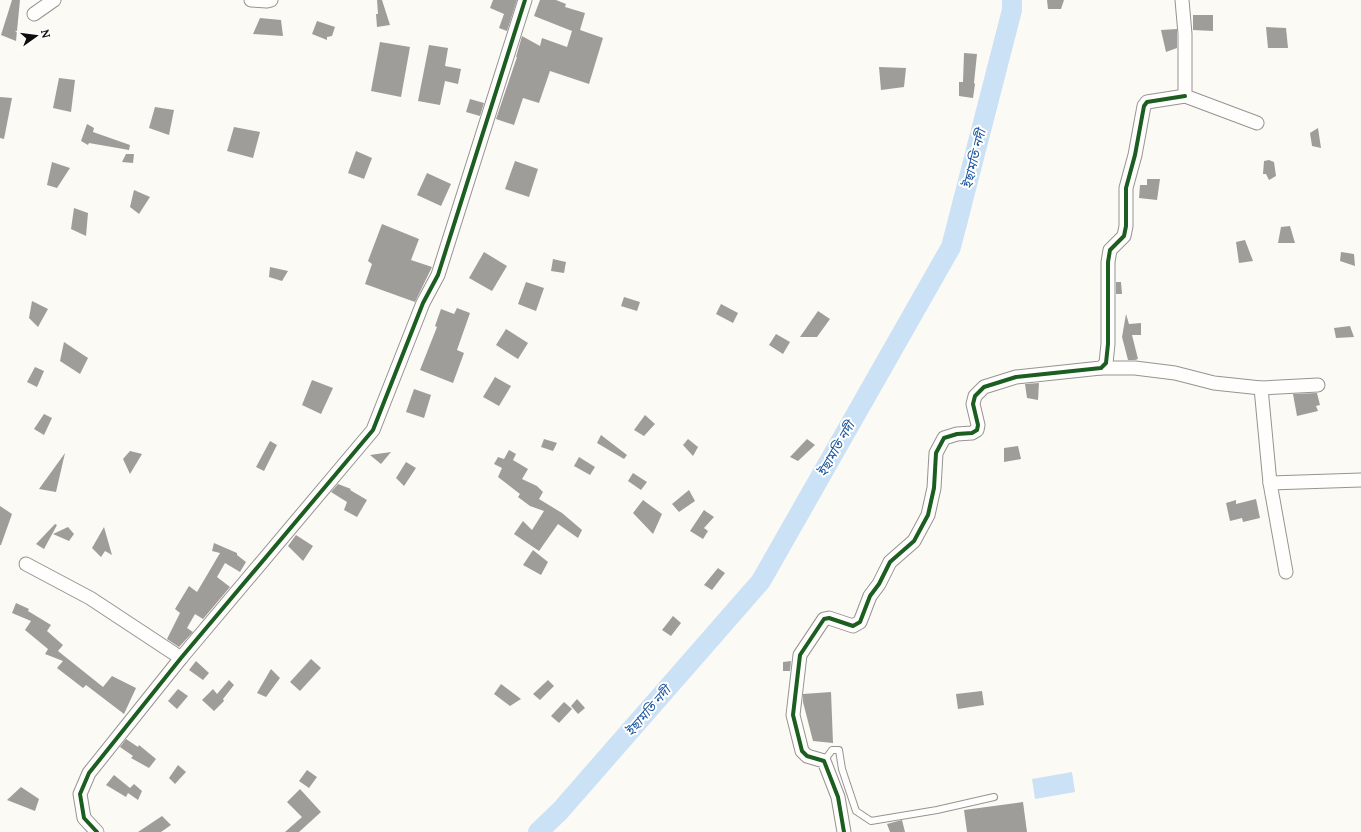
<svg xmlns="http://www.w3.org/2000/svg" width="1361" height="832" font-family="Lora,'Noto Sans Bengali',serif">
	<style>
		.water { fill: #cbe1f5 }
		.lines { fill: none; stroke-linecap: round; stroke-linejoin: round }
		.river { stroke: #cbe1f5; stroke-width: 20 }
		.building { fill: #9f9d99 }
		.lane-casing { stroke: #959492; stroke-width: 8 }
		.street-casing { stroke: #959492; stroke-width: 15 }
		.lane { stroke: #fffefd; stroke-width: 6 }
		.street { stroke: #fffefd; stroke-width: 13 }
		.cycleway-casing { stroke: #fff; stroke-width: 6 }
		.cycleway { stroke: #1b5e20; stroke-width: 4 }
		.labels { text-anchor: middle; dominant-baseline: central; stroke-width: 4; stroke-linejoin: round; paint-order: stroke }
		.water-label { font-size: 13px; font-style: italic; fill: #1a559d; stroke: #fff }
	</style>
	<rect width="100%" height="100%" fill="#fcfaf4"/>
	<!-- water -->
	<polygon class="water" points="1072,772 1075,792 1035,799 1032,779"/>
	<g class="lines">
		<!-- river -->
		<polyline class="river" points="538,832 560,811 761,581 951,247 1012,10 1012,0"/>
	</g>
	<!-- building -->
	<g class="building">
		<polygon points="12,0 20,0 16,41 1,35"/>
		<polygon points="377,0 382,0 390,25 377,27 376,14 378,14"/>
		<polygon points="493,0 517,0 507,31 499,28 504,14 490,8"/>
		<polygon points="540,0 556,0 566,4 565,7 585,13 580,30 603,38 589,84 550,71 539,103 523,98 514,125 496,119 517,57 516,57 522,36 540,46 542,38 567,47 572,31 534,16"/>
		<polygon points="1047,0 1064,0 1061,9 1048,9"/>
		<polygon points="1193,15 1213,15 1213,31 1193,30"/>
		<polygon points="260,18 281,20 283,36 253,34"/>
		<polygon points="317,21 335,27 332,36 327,37 327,40 312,34"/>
		<polygon points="1266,27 1286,28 1288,48 1268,48"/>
		<polygon points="1177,29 1177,48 1166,52 1161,30"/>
		<polygon points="380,42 410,47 401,97 371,91"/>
		<polygon points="429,45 448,48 445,66 461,69 458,84 445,81 440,105 418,101"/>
		<polygon points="964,53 977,54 974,83 975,84 973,98 959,96 959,82 963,82"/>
		<polygon points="879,67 906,68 904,87 881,90"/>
		<polygon points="59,78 75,80 71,112 53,108"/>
		<polygon points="0,97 12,98 4,139 0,138"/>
		<polygon points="470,99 484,103 480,116 466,112"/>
		<polygon points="155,107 174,110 169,135 149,128"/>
		<polygon points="87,124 94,128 93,132 130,145 129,150 89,143 88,145 81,141"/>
		<polygon points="234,127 260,132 253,158 227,151"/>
		<polygon points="1318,128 1321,148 1312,146 1310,133"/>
		<polygon points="356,151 372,158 364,179 348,173"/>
		<polygon points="126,154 134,154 133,163 122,162"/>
		<polygon points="1269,160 1274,162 1276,176 1269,180 1266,174 1263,174 1264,161"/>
		<polygon points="515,161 538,169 529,197 505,189"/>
		<polygon points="52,162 70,168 57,188 47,185"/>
		<polygon points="427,173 451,184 441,206 417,195"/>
		<polygon points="1147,179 1160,179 1157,200 1139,198 1140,185 1147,185"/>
		<polygon points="134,190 150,197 139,214 130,207"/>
		<polygon points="74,208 88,213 86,236 71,229"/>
		<polygon points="382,224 419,239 411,260 432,267 415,302 365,284 372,264 368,261"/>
		<polygon points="1290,226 1295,243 1278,243 1281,227"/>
		<polygon points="1245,240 1253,261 1239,263 1236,242"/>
		<polygon points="484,252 507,266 492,291 469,278"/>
		<polygon points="1341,252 1354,254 1355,266 1340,261"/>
		<polygon points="553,259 566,262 564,273 551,271"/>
		<polygon points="270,267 288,271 282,281 269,277"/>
		<polygon points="526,282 544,288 536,311 518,304"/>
		<polygon points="1116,282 1121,282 1122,294 1116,294"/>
		<polygon points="624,297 640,302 637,311 621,306"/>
		<polygon points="32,301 48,309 38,327 29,318"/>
		<polygon points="721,304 738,313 733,323 716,314"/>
		<polygon points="457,308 470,313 457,350 464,353 453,383 420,370 437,327 435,326 441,309 454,314"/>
		<polygon points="818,311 830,319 817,337 800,337"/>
		<polygon points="1126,314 1129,324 1141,323 1141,335 1132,335 1138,359 1135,360 1128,360 1122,337"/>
		<polygon points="1350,326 1354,337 1336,338 1334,328"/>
		<polygon points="506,329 528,343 518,359 496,345"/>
		<polygon points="776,334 790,342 783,354 769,345"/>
		<polygon points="64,342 88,358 80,374 60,361"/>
		<polygon points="35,367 44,371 37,387 27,382"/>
		<polygon points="495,377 511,386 499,406 483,397"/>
		<polygon points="312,380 333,388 321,414 302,405"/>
		<polygon points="1039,383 1038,400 1027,398 1025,384"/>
		<polygon points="414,389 431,395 424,418 406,412"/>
		<polygon points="1317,393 1320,405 1316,406 1318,411 1297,416 1293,394"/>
		<polygon points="44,414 52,418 44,435 34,429"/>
		<polygon points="645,415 655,424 644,436 634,430"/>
		<polygon points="601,435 627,455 624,459 597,443"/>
		<polygon points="544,439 557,443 553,451 541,447"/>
		<polygon points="688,439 698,447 693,456 683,445"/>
		<polygon points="807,439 815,445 798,461 790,457"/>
		<polygon points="270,441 277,445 264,471 256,467"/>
		<polygon points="1018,446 1021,459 1004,462 1004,448"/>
		<polygon points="509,450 516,454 513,460 528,469 522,479 537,486 543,492 539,499 562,513 582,530 578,538 558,524 539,551 514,534 523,521 532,530 544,511 530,506 518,497 520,494 498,477 502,468 494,464 498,457 504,459"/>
		<polygon points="130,451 142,454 130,474 123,459"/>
		<polygon points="391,452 381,464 370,455"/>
		<polygon points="65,453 56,492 39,489"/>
		<polygon points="579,457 595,467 590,475 574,466"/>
		<polygon points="406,462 416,468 404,486 396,478"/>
		<polygon points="633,473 647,482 641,490 628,481"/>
		<polygon points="338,484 351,489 350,490 367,500 357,517 344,510 347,502 331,492"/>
		<polygon points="689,490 695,501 679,512 672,504"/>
		<polygon points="1256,499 1260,518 1243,522 1242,518 1230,521 1226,503 1236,500 1236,504"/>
		<polygon points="643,500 662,514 653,534 633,513"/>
		<polygon points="0,506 12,514 1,545 0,545"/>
		<polygon points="704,510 714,517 704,528 708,531 703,539 690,531"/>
		<polygon points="55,524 57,525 44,549 36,544"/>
		<polygon points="68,527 74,534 69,541 53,534"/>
		<polygon points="104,527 112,555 105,551 101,557 92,548"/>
		<polygon points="296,535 313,546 303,561 288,546"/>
		<polygon points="214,543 237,553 237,555 246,562 240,572 225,563 217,577 230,587 203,619 195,614 187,628 193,632 179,647 167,639 180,613 175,609 189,586 197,592 220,553 212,551"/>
		<polygon points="533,550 548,562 541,575 523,565"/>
		<polygon points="718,568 725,573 712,590 704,585"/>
		<polygon points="16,603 29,609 28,611 51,625 47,631 63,645 58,651 103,687 112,676 136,688 124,714 86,685 83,688 57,668 63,661 45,654 48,649 25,630 31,621 12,613"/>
		<polygon points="673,616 681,623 671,636 662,630"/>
		<polygon points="311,659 321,668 300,691 290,682"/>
		<polygon points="196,661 209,673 203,680 189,670"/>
		<polygon points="791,661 790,671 783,671 783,662"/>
		<polygon points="271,669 280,678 266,697 257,693"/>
		<polygon points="229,680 234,685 223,699 224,701 214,711 202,700 213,689 217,694"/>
		<polygon points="548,680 554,686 540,700 533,694"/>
		<polygon points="501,684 521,699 510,706 494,694"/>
		<polygon points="178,689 188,696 177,709 168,701"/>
		<polygon points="982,691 984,705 958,709 956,694"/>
		<polygon points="831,692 833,743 813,741 803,702 803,694"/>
		<polygon points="577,699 585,708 578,714 571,706"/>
		<polygon points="564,702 572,709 559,723 551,716"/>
		<polygon points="126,739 138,747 139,745 156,759 149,768 131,758 133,756 120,747"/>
		<polygon points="178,765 186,772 175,784 169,778"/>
		<polygon points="307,770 317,777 309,788 299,781"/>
		<polygon points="114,775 130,788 134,784 142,791 138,800 128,793 126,797 106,785"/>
		<polygon points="21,787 39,799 35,811 7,800"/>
		<polygon points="300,789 321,812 299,832 285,832 302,817 287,802"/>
		<polygon points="1023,802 1027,832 967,832 964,810"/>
		<polygon points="162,816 171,825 161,832 138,832"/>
		<polygon points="902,820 905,832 890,832 887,824"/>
	</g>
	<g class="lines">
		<!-- lane casing -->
		<g class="lane-casing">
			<polyline id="lane" points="824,761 832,750 839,750 842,769 856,811 871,821 937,810 994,797"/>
		</g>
		<!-- street casing -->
		<g class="street-casing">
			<g id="street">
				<polyline points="251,0 267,1 271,0"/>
				<polyline points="1182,0 1185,34 1185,96 1257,123"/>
				<polyline points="34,14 54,0"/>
				<polyline points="1101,368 1135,368 1175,373 1214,383 1261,388 1318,385"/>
				<polyline points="1261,388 1270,483 1286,572"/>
				<polyline points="1270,483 1361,480"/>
				<polyline points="26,564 90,598 181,658"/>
				<polyline points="97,832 84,818 80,794 89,773 181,658 373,430 423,303 438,275 525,0"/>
				<polyline points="844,832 838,797 824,761 807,756 802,751 793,715 800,655 824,619 829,618 853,626 860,622 870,596 879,584 890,562 914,541 928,515 934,488 936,453 944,438 957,434 972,433 977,430 978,425 973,404 975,396 984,387 1016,377 1101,368 1106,363 1108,344 1108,262 1110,250 1124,236 1126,226 1126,188 1135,155 1144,106 1147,102 1185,96"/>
			</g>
		</g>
		<!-- lane -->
		<use href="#lane" class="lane"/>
		<!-- street -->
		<use href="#street" class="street"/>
		<!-- cycleway casing -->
		<g class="cycleway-casing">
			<g id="cycleway">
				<polyline points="97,832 84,818 80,794 89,773 181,658 373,430 423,303 438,275 525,0"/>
				<polyline points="844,832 838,797 824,761 807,756 802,751 793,715 800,655 824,619 829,618 853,626 860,622 870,596 879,584 890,562 914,541 928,515 934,488 936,453 944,438 957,434 972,433 977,430 978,425 973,404 975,396 984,387 1016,377 1101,368 1106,363 1108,344 1108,262 1110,250 1124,236 1126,226 1126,188 1135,155 1144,106 1147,102 1185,96"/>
			</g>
		</g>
		<!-- cycleway -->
		<use href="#cycleway" class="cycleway"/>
	</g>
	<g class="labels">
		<!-- water labels -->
		<g class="water-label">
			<text transform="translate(974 159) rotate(-76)">ইছামতি নদী</text>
			<text transform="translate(836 449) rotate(-60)">ইছামতি নদী</text>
			<text transform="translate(648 711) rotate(-49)">ইছামতি নদী</text>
		</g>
	</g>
	<!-- north arrow -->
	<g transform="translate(36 36) rotate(76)" stroke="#ffffff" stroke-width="3" paint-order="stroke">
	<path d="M0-3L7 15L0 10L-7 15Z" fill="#0e0e0e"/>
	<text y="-6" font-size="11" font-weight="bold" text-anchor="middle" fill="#0e0e0e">N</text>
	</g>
</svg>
